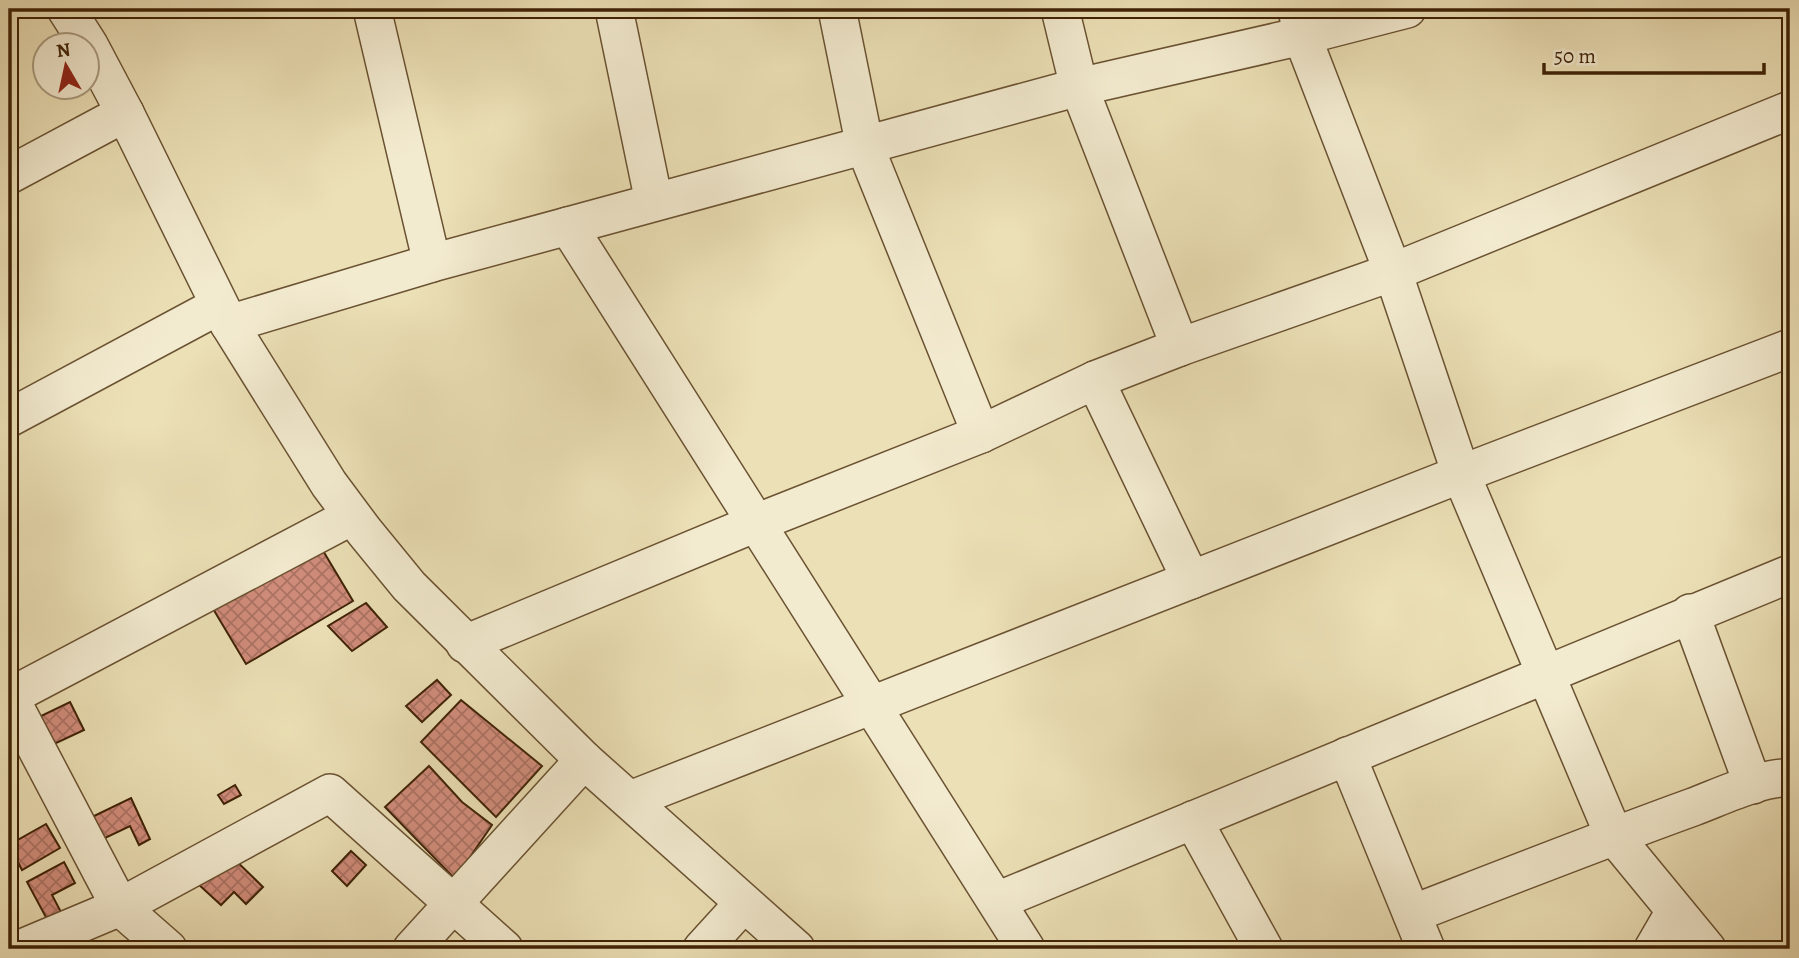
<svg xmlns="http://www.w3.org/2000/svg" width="1799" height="958" font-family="Alegreya,serif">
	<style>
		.building { fill: url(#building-cross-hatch); stroke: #3f2206; stroke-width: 2 }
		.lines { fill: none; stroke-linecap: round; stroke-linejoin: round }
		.minor-casing { stroke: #6a5232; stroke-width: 40 }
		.minor { stroke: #f3ebd0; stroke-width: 37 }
	</style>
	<defs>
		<pattern id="building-cross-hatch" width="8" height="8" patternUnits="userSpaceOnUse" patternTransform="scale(1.75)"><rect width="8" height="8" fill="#d28d7c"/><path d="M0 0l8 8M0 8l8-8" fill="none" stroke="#ac7364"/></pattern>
	</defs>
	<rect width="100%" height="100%" fill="#ece0b6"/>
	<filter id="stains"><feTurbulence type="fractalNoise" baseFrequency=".00286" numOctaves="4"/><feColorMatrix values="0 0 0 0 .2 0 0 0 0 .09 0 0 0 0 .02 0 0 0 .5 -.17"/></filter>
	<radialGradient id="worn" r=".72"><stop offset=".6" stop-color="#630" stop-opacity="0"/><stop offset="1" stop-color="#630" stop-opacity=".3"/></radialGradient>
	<!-- building -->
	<g class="building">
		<polygon points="319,544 353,601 246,664 212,607"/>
		<polygon points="366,603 387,627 352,651 328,626"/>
		<polygon points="437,680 451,695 422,722 406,706"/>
		<polygon points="461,700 542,766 496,817 421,742"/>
		<polygon points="70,702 84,730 52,745 39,717"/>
		<polygon points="429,766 462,802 492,825 455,879 385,807"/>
		<polygon points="235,785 241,795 224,804 218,795"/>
		<polygon points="131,798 150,839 139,845 130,826 103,839 92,817"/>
		<polygon points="46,824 60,848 22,870 9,845"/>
		<polygon points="351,851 366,865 347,886 332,871"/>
		<polygon points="227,852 263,887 246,904 234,892 221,905 197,883"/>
		<polygon points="64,862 75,883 52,895 62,914 48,921 27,882"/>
	</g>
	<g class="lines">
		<!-- minor casing -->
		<g class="minor-casing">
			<g id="minor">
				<polyline points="66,9 89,45 125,113 229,324 329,484 364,531 409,586 584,760 796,949"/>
				<polyline points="372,9 432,263"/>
				<polyline points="614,9 654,202"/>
				<polyline points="837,9 865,147 981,434"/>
				<polyline points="1060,9 1079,87 1180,347"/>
				<polyline points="1297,9 1302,36 1393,272 1461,474 1614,836 1707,949"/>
				<polyline points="9,175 125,113"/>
				<polyline points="568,226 1026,949"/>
				<polyline points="229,324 432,263 1079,87 1302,36 1407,9"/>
				<polyline points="1095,380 1191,580"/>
				<polyline points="9,418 218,306"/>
				<polyline points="1690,613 1753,785"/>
				<polyline points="465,644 756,523 981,434 1095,380 1180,347 1393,272 1790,110"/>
				<polyline points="9,696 120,907 168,949"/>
				<polyline points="9,697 352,516"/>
				<polyline points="1347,756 1426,949"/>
				<polyline points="630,800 1461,474 1790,348"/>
				<polyline points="1193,820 1264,949"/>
				<polyline points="997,901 1787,575"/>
				<path d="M1412,914C1505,878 1599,841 1693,807C1720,797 1763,776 1790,778"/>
				<polyline points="20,949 120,907 330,793 504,949"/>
				<polyline points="412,949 584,760"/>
				<polyline points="702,949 743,904"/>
				<polyline points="1653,949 1675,911"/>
			</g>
		</g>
		<!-- minor -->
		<use href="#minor" class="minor"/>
	</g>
	<!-- margin -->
	<rect width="1799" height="958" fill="none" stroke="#ece0b6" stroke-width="35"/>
	<rect x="10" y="10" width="1778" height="937" fill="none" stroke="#3f2206" stroke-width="3.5"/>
	<rect x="18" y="18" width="1764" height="923" fill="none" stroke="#3f2206" stroke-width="2"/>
	<!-- north arrow -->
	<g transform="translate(66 66) rotate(351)"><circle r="33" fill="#f3ebd0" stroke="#ab9b7f" stroke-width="2"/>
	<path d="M0-5L12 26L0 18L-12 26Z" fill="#8f2418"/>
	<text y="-10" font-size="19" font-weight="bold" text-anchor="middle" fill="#3f2206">N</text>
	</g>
	<!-- scale -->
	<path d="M1544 63v10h220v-10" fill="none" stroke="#3f2206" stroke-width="3.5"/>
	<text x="1554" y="63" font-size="21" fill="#3f2206" stroke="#f3ebd0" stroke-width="5" paint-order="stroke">50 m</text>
	<rect width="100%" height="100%" filter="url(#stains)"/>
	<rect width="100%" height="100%" fill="url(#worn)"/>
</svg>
